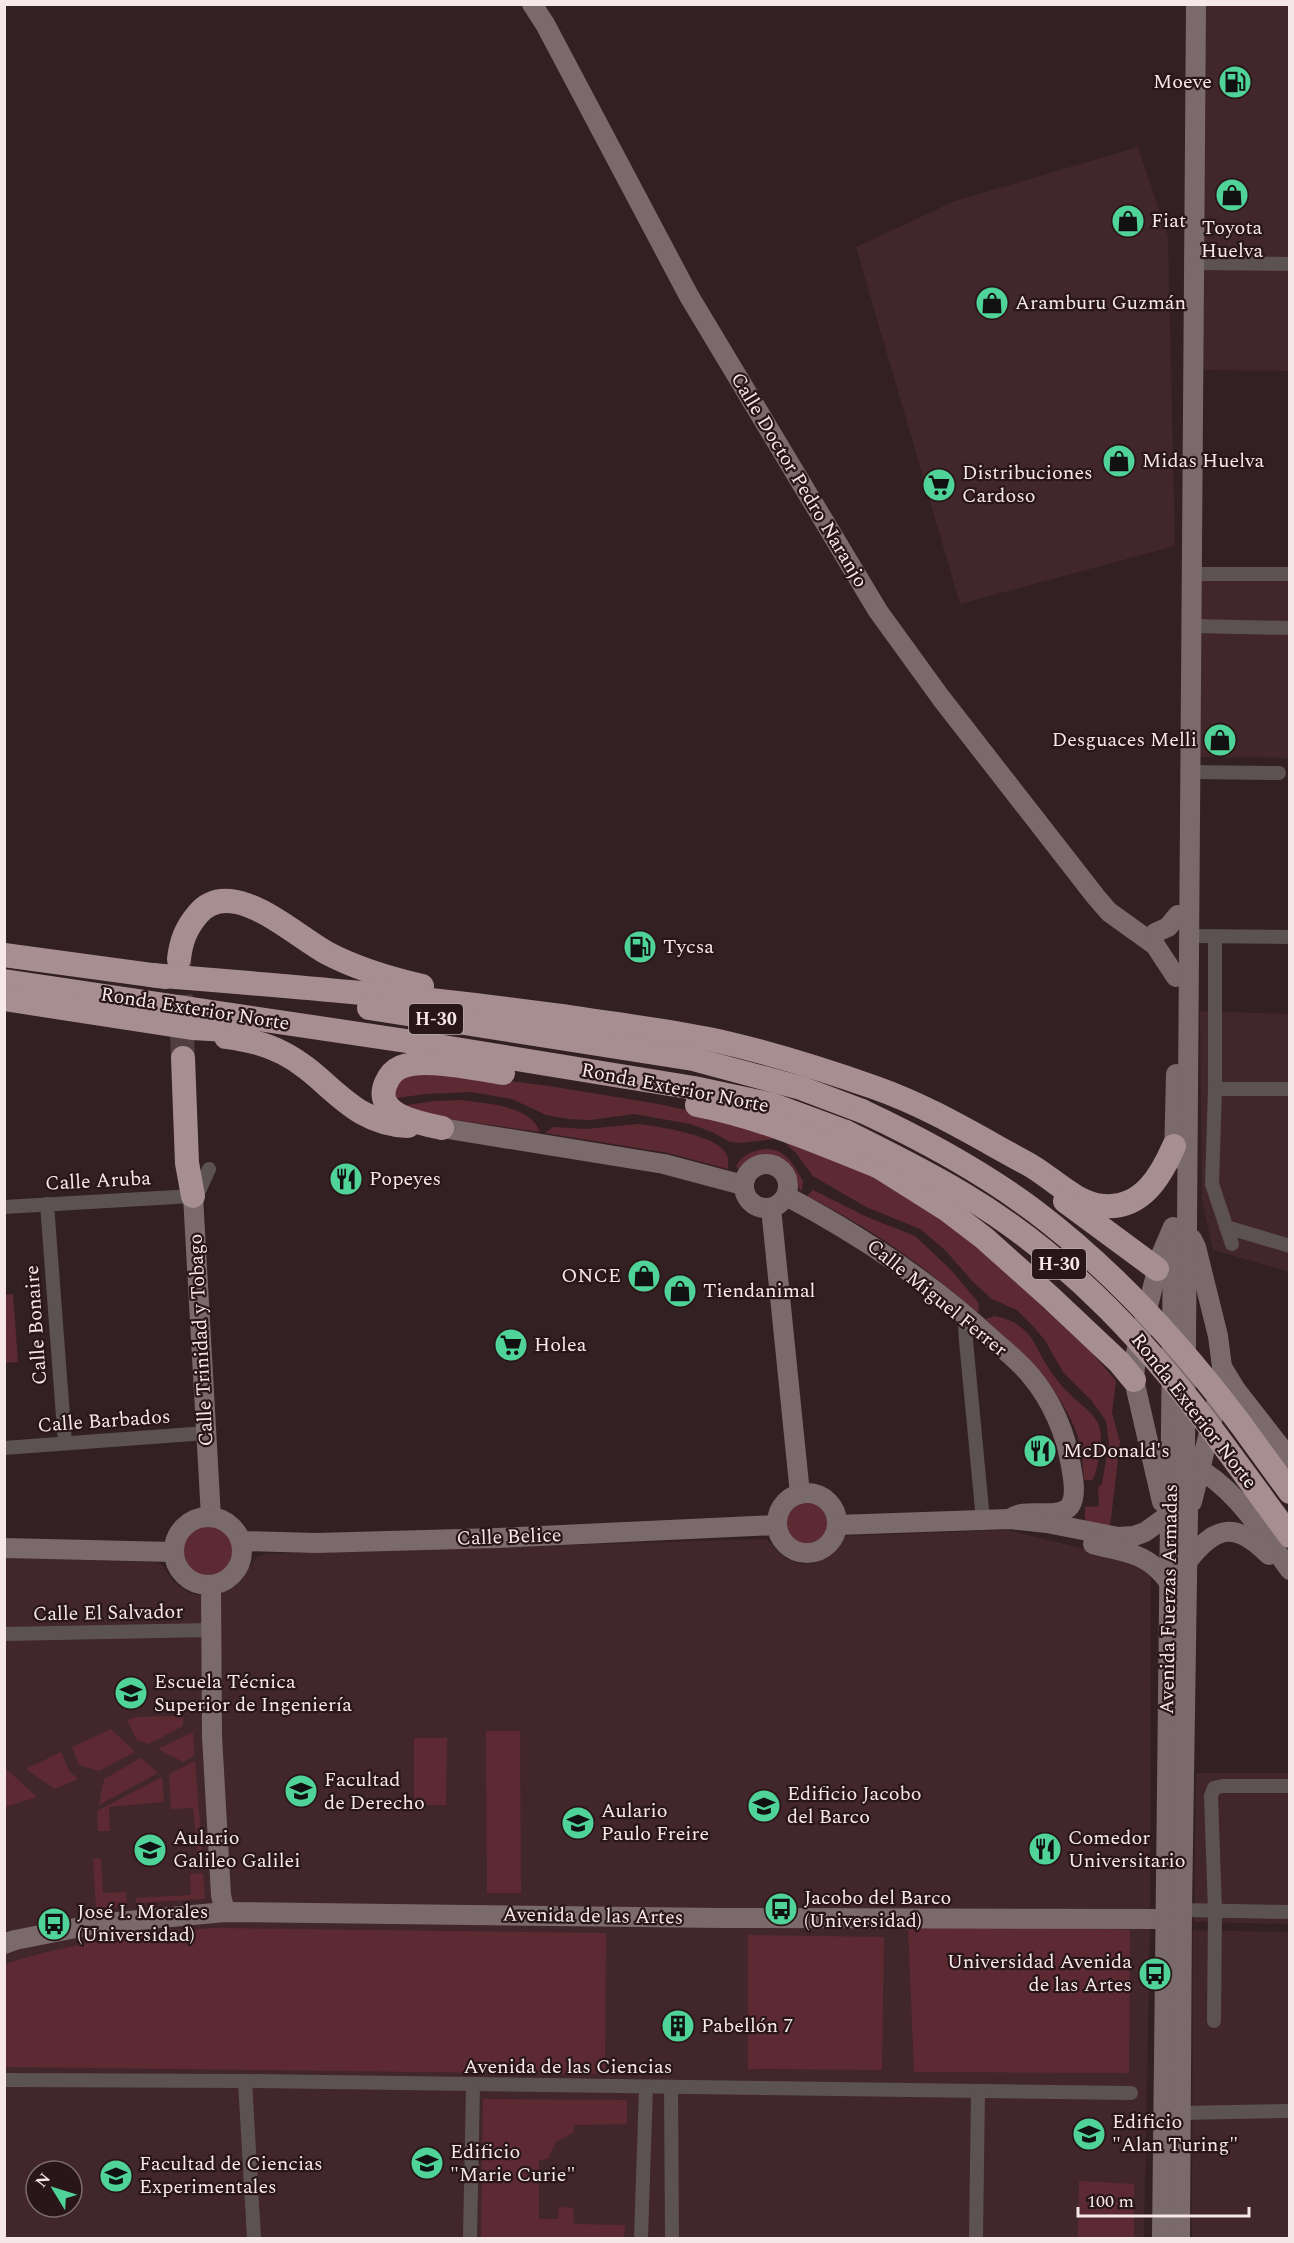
<svg xmlns="http://www.w3.org/2000/svg" width="1294" height="2243" font-family="Spectral,serif">
	<style>
		.built { fill: #41262b; fill-rule: evenodd }
		.green { fill: #5d2a34 }
		.lines { fill: none; stroke-linecap: round; stroke-linejoin: round }
		.highway-tunnel { stroke: #503e41; stroke-width: 24; stroke-dasharray: 24 12; stroke-linecap: butt }
		.street { stroke: #5c5253; stroke-width: 14 }
		.secondary { stroke: #7a6a6c; stroke-width: 20 }
		.highway { stroke: #a78e91; stroke-width: 24 }
		.highway-bridge { stroke: #a78e91; stroke-width: 24 }
		.labels { text-anchor: middle; dominant-baseline: central; stroke-width: 4.5; stroke-linejoin: round; paint-order: stroke }
		.shield { fill: #291619; stroke: #b8a9ab; stroke-width: 1.5 }
		.shield-label { font-size: 18px; font-weight: bold; fill: #f6e8e9 }
		.poi-label { font-size: 20px; fill: #f6e8e9; stroke: #291619; text-anchor: start }
		.street-label { font-size: 20px; fill: #f6e8e9; stroke: #291619 }
	</style>
	<rect width="100%" height="100%" fill="#332023"/>
	<!-- built -->
	<g class="built">
		<polygon points="1201,5 1289,5 1289,371 1200,370"/>
		<polygon points="1138,147 1168,236 1175,546 960,604 856,247 955,201"/>
		<polygon points="1200,579 1289,580 1289,758 1196,757"/>
		<polygon points="1200,1011 1289,1014 1289,1272 1213,1250 1202,1200"/>
		<path d="M1007,1530L1131,1560L1151,1573L1150,1928L1144,2238H5V1558L156,1562L162,1565L173,1581L182,1588L190,1593L206,1597L220,1595L237,1584L257,1557L267,1554L766,1539L785,1558L802,1564L815,1563L827,1558L844,1536ZM36,2171H72V2207H36Z"/>
		<polygon points="1196,1773 1289,1773 1289,1924 1194,1922"/>
		<polygon points="1193,1930 1289,1932 1289,2238 1192,2238"/>
	</g>
	<!-- green -->
	<g class="green">
		<polygon points="418,1069 549,1086 659,1104 722,1118 754,1126 894,1185 970,1241 1089,1349 1116,1381 1112,1413 1120,1442 1110,1527 1085,1522 1085,1507 1099,1506 1098,1487 1102,1484 1109,1443 1106,1421 1091,1400 1063,1372 1044,1339 1032,1325 1017,1310 992,1299 974,1283 945,1250 920,1229 866,1207 813,1176 796,1153 784,1142 774,1139 741,1143 730,1142 712,1132 690,1124 634,1114 591,1120 568,1119 546,1115 512,1099 472,1092 425,1094 391,1099 393,1082"/>
		<path d="M460,1100C485,1104 530,1104 540,1132L421,1115L400,1106L435,1101Z"/>
		<path d="M639,1124C659,1127 719,1135 727,1155C729,1159 728,1165 728,1169L668,1153L545,1133L553,1127L586,1129Z"/>
		<path d="M766,1149C786,1149 794,1165 803,1181L802,1190L800,1191C798,1186 798,1181 796,1176C785,1150 755,1148 738,1169L736,1166C743,1154 753,1151 766,1149Z"/>
		<path d="M813,1190L867,1217L915,1236L950,1269L978,1302L979,1310L976,1313C928,1267 867,1226 807,1196Z"/>
		<polygon points="13,1294 18,1362 5,1363 5,1295"/>
		<path d="M995,1316C1007,1319 1014,1321 1023,1329C1035,1339 1038,1352 1046,1364C1052,1374 1060,1385 1069,1393C1078,1403 1092,1411 1098,1423C1105,1440 1098,1462 1094,1478L1092,1480H1084C1083,1465 1082,1448 1077,1434C1060,1386 1020,1352 985,1319Z"/>
		<circle cx="805" cy="1524" r="23"/>
		<circle cx="207" cy="1551" r="26"/>
		<polygon points="183,1716 183,1726 149,1744 137,1740 127,1720 138,1717"/>
		<polygon points="111,1729 135,1752 99,1771 79,1765 72,1747"/>
		<polygon points="486,1731 520,1731 521,1893 487,1893"/>
		<polygon points="193,1732 194,1756 183,1762 158,1749"/>
		<polygon points="414,1738 447,1738 446,1805 414,1805"/>
		<polygon points="61,1752 70,1772 78,1779 55,1789 26,1769"/>
		<polygon points="141,1758 158,1773 99,1805 104,1779"/>
		<polygon points="195,1761 203,1864 199,1865 193,1808 171,1809 169,1774"/>
		<polygon points="5,1768 37,1797 5,1807"/>
		<polygon points="162,1777 164,1802 109,1807 110,1831 98,1831 97,1811"/>
		<polygon points="93,1859 101,1859 103,1893 126,1892 127,1906 96,1908"/>
		<polygon points="203,1873 205,1899 136,1903 136,1898 191,1895 190,1874"/>
		<polygon points="983,1923 1130,1930 1129,2073 914,2072 908,1927"/>
		<path d="M216,1928L606,1933L605,2074L5,2067V1964C74,1942 144,1932 216,1928Z"/>
		<polygon points="748,1935 884,1937 882,2070 748,2069"/>
		<polygon points="483,2099 627,2100 627,2124 574,2125 573,2133 556,2142 548,2159 539,2160 539,2219 558,2219 559,2207 573,2208 574,2224 625,2225 624,2238 481,2238"/>
		<polygon points="1079,2181 1134,2184 1134,2238 1078,2238"/>
	</g>
	<g class="lines">
		<!-- highway-tunnel -->
		<polyline class="highway-tunnel" points="179,959 183,1058"/>
		<!-- street -->
		<g class="street">
			<polyline points="1195,263 1290,264"/>
			<polyline points="1192,574 1290,574"/>
			<polyline points="1192,626 1290,628"/>
			<polyline points="1190,772 1279,773"/>
			<polyline points="1189,936 1290,937"/>
			<polyline points="1215,1089 1215,936"/>
			<polyline points="47,1204 65,1443"/>
			<polyline points="4,1207 193,1196 200,1189 209,1169"/>
			<polyline points="1226,1227 1290,1246"/>
			<polyline points="1232,1244 1212,1184 1215,1089 1290,1089"/>
			<polyline points="969,1318 965,1325 966,1341 983,1520"/>
			<polyline points="4,1448 206,1433"/>
			<polyline points="4,1634 211,1630"/>
			<polyline points="1182,1910 1290,1912"/>
			<polyline points="1214,2021 1215,1910 1211,1796 1214,1788 1222,1786 1290,1786"/>
			<polyline points="4,2080 245,2081 1131,2093"/>
			<polyline points="245,2081 254,2238"/>
			<polyline points="671,2087 672,2238"/>
			<polyline points="1180,2113 1290,2111"/>
			<polyline points="470,2238 473,2086"/>
			<polyline points="641,2238 646,2087"/>
			<polyline points="976,2238 978,2091"/>
		</g>
		<!-- secondary -->
		<g class="secondary">
			<polyline points="532,4 545,24 689,296 878,611 941,698 1096,897 1109,912 1155,945 1176,977"/>
			<polyline points="1155,933 1168,927 1178,915"/>
			<polyline points="442,1128 664,1164 743,1185"/>
			<polyline points="1174,1159 1176,1074"/>
			<circle cx="766" cy="1186" r="22"/>
			<polyline points="193,1196 211,1517"/>
			<path d="M786,1196C862,1236 928,1280 991,1338C1004,1350 1020,1362 1031,1376C1052,1401 1066,1434 1071,1466C1073,1477 1077,1496 1070,1506C1058,1521 1025,1506 1010,1519"/>
			<polyline points="771,1208 800,1494"/>
			<polyline points="1222,1367 1236,1390 1290,1459"/>
			<path d="M1192,1465C1235,1487 1261,1531 1290,1570"/>
			<circle cx="807" cy="1523" r="30"/>
			<polyline points="1162,1502 1134,1380 1136,1353 1161,1255 1173,1227"/>
			<polyline points="1192,1502 1220,1388 1222,1367 1218,1336 1196,1247 1192,1239"/>
			<circle cx="208" cy="1551" r="34"/>
			<polyline points="837,1525 1010,1519 1047,1523 1118,1537 1134,1536 1145,1532 1170,1514"/>
			<polyline points="241,1541 316,1543 497,1538 777,1525"/>
			<path d="M1093,1544C1126,1553 1147,1552 1169,1582"/>
			<polyline points="4,1548 173,1552"/>
			<path d="M1187,1562C1216,1525 1235,1521 1269,1555"/>
			<polyline points="211,1585 212,1736 221,1895 225,1912"/>
			<polyline points="4,1944 15,1940 96,1924 225,1912 722,1918 1165,1919 1174,1914"/>
			<polyline points="1162,2238 1173,1248"/>
			<polyline points="1180,2238 1182,1910 1188,1513 1186,1502 1185,1451 1187,1227 1196,4"/>
		</g>
		<!-- highway -->
		<g class="highway">
			<polyline points="4,955 166,977"/>
			<path d="M179,959C181,941 186,928 198,914C231,874 295,936 327,953C357,969 388,978 422,986"/>
			<path d="M151,975C288,986 425,997 561,1016C613,1024 666,1030 718,1041C771,1053 825,1070 876,1088C930,1107 978,1137 1028,1164C1052,1177 1075,1204 1104,1206C1142,1209 1161,1176 1174,1146"/>
			<polyline points="4,981 413,1042 694,1088 773,1105 846,1132"/>
			<polyline points="4,999 192,1028 246,1031"/>
			<polyline points="369,1008 693,1059 801,1088 862,1111"/>
			<path d="M226,1037C246,1040 264,1043 283,1053C330,1077 348,1123 408,1126"/>
			<polyline points="183,1058 187,1163 193,1196"/>
			<path d="M697,1105C761,1117 822,1144 882,1168"/>
			<path d="M442,1128C421,1123 372,1116 386,1083C389,1076 394,1070 401,1067C425,1057 477,1069 503,1073"/>
			<polyline points="870,1161 946,1209 984,1238 1050,1297 1119,1362 1134,1380"/>
			<polyline points="1065,1201 1157,1269"/>
			<polyline points="1239,1422 1290,1492"/>
			<polyline points="1227,1450 1290,1536"/>
		</g>
		<!-- highway-bridge -->
		<g class="highway-bridge">
			<path d="M862,1111C922,1139 983,1172 1036,1212C1115,1272 1180,1344 1239,1422"/>
			<path d="M846,1132C886,1152 925,1171 963,1194C1071,1258 1154,1350 1227,1450"/>
		</g>
	</g>
	<!-- icons -->
	<defs>
		<g id="fuel-disc" transform="scale(1.725)"><circle r="9.5" fill="#50d398" stroke="#291619"/><path d="M-5.5-6h7V0h2V4h1.3V-2.5L3-4.5l.8-.8L6-3V5H2.5V1h-1V6h-7ZM-4.2-4.7v3.2H.2V-4.7Z" fill="#111"/></g>
		<g id="shop-disc" transform="scale(1.725)"><circle r="9.5" fill="#50d398" stroke="#291619"/><path d="M-5-2.5h2.3a2.7 3.5 0 0 1 5.4 0H5L5.5 6h-11ZM-1.5-2.5h3a1.5 2.3 0 0 0-3 0Z" fill="#111"/></g>
		<g id="supermarket-disc" transform="scale(1.725)"><circle r="9.5" fill="#50d398" stroke="#291619"/><path d="M-6-5.5h2.5l.6 2H6L4.5 2H-2.5L-4.4-4H-6ZM-1.5 3.2a1.3 1.3 0 1 0 .1 0ZM3 3.2a1.3 1.3 0 1 0 .1 0Z" fill="#111"/></g>
		<g id="restaurant-disc" transform="scale(1.725)"><circle r="9.5" fill="#50d398" stroke="#291619"/><path d="M-5-6h1v4h1v-4h1v4h1v-4h1v5L-1.5 .5V6h-2V.5L-5-1ZM5-6V6H3V1.5H1.5Q1.5-4 5-6Z" fill="#111"/></g>
		<g id="university-disc" transform="scale(1.725)"><circle r="9.5" fill="#50d398" stroke="#291619"/><path d="M0-5L7-2L0 1L-7-2ZM-4 1L0 2.5L4 1V4Q0 6-4 4Z" fill="#111"/></g>
		<g id="bus-disc" transform="scale(1.725)"><circle r="9.5" fill="#50d398" stroke="#291619"/><path d="M-5-6H5V4H4V6H2V4H-2V6H-4V4H-5ZM-3.5-4V0h7V-4ZM-3.5 1.2v1.5H-2V1.2ZM2 1.2v1.5H3.5V1.2Z" fill="#111"/></g>
		<g id="building-disc" transform="scale(1.725)"><circle r="9.5" fill="#50d398" stroke="#291619"/><path d="M-4-6H4V6H1V3H-1V6H-4ZM-2.5-4.3h1.7v1.8h-1.7ZM.8-4.3h1.7v1.8H.8ZM-2.5-1h1.7V.8h-1.7ZM.8-1h1.7V.8H.8Z" fill="#111"/></g>
	</defs>
	<g fill-rule="evenodd">
		<use href="#fuel-disc" x="1235" y="82"/>
		<use href="#shop-disc" x="1232" y="195"/>
		<use href="#shop-disc" x="1128" y="221"/>
		<use href="#shop-disc" x="992" y="303"/>
		<use href="#shop-disc" x="1119" y="461"/>
		<use href="#supermarket-disc" x="939" y="485"/>
		<use href="#shop-disc" x="1220" y="740"/>
		<use href="#fuel-disc" x="640" y="947"/>
		<use href="#restaurant-disc" x="346" y="1179"/>
		<use href="#shop-disc" x="644" y="1276"/>
		<use href="#shop-disc" x="680" y="1291"/>
		<use href="#supermarket-disc" x="511" y="1345"/>
		<use href="#restaurant-disc" x="1040" y="1451"/>
		<use href="#university-disc" x="131" y="1693"/>
		<use href="#university-disc" x="301" y="1791"/>
		<use href="#university-disc" x="764" y="1806"/>
		<use href="#university-disc" x="578" y="1823"/>
		<use href="#restaurant-disc" x="1045" y="1849"/>
		<use href="#university-disc" x="150" y="1850"/>
		<use href="#bus-disc" x="781" y="1909"/>
		<use href="#bus-disc" x="54" y="1924"/>
		<use href="#bus-disc" x="1155" y="1974"/>
		<use href="#building-disc" x="678" y="2026"/>
		<use href="#university-disc" x="1089" y="2134"/>
		<use href="#university-disc" x="427" y="2163"/>
		<use href="#university-disc" x="116" y="2176"/>
	</g>
	<g class="labels">
		<!-- shield labels -->
		<g class="shield">
			<rect x="409" y="1004" width="54" height="30" rx="4.5"/>
			<rect x="1032" y="1249" width="54" height="30" rx="4.5"/>
		</g>
		<g class="shield-label">
			<text x="436" y="1019">H-30</text>
			<text x="1059" y="1264">H-30</text>
		</g>
		<!-- poi labels -->
		<g class="poi-label">
			<text x="1212" y="82" text-anchor="end">Moeve</text>
			<text x="1151" y="221">Fiat</text>
			<text x="1232" y="228" text-anchor="middle">Toyota<tspan x="1232" dy="23">Huelva</tspan></text>
			<text x="1015" y="303">Aramburu Guzmán</text>
			<text x="1142" y="461">Midas Huelva</text>
			<text x="962" y="473">Distribuciones<tspan x="962" dy="23">Cardoso</tspan></text>
			<text x="1197" y="740" text-anchor="end">Desguaces Melli</text>
			<text x="663" y="947">Tycsa</text>
			<text x="369" y="1179">Popeyes</text>
			<text x="621" y="1276" text-anchor="end">ONCE</text>
			<text x="703" y="1291">Tiendanimal</text>
			<text x="534" y="1345">Holea</text>
			<text x="1063" y="1451">McDonald's</text>
			<text x="154" y="1682">Escuela Técnica<tspan x="154" dy="23">Superior de Ingeniería</tspan></text>
			<text x="324" y="1780">Facultad<tspan x="324" dy="23">de Derecho</tspan></text>
			<text x="787" y="1794">Edificio Jacobo<tspan x="787" dy="23">del Barco</tspan></text>
			<text x="601" y="1811">Aulario<tspan x="601" dy="23">Paulo Freire</tspan></text>
			<text x="173" y="1838">Aulario<tspan x="173" dy="23">Galileo Galilei</tspan></text>
			<text x="1068" y="1838">Comedor<tspan x="1068" dy="23">Universitario</tspan></text>
			<text x="804" y="1898">Jacobo del Barco<tspan x="804" dy="23">(Universidad)</tspan></text>
			<text x="77" y="1912">José I. Morales<tspan x="77" dy="23">(Universidad)</tspan></text>
			<text x="1132" y="1962" text-anchor="end">Universidad Avenida<tspan x="1132" dy="23">de las Artes</tspan></text>
			<text x="701" y="2026">Pabellón 7</text>
			<text x="1112" y="2122">Edificio<tspan x="1112" dy="23">"Alan Turing"</tspan></text>
			<text x="450" y="2152">Edificio<tspan x="450" dy="23">"Marie Curie"</tspan></text>
			<text x="139" y="2164">Facultad de Ciencias<tspan x="139" dy="23">Experimentales</tspan></text>
		</g>
		<!-- street labels -->
		<g class="street-label">
			<text transform="translate(799 480) rotate(59)">Calle Doctor Pedro Naranjo</text>
			<text transform="translate(195 1009) rotate(9)">Ronda Exterior Norte</text>
			<text transform="translate(675 1088) rotate(11)">Ronda Exterior Norte</text>
			<text transform="translate(98 1181) rotate(-3)">Calle Aruba</text>
			<text transform="translate(937 1298) rotate(39)">Calle Miguel Ferrer</text>
			<text transform="translate(36 1325) rotate(-94)">Calle Bonaire</text>
			<text transform="translate(201 1340) rotate(-93)">Calle Trinidad y Tobago</text>
			<text transform="translate(1194 1411) rotate(52)">Ronda Exterior Norte</text>
			<text transform="translate(104 1421) rotate(-4)">Calle Barbados</text>
			<text transform="translate(509 1537) rotate(-2)">Calle Belice</text>
			<text transform="translate(1169 1599) rotate(-89)">Avenida Fuerzas Armadas</text>
			<text transform="translate(108 1613) rotate(-1)">Calle El Salvador</text>
			<text transform="translate(593 1916) rotate(1)">Avenida de las Artes</text>
			<text x="568" y="2067">Avenida de las Ciencias</text>
		</g>
	</g>
	<!-- border -->
	<rect width="1294" height="2243" fill="none" stroke="#f6e8e9" stroke-width="12"/>
	<!-- north arrow -->
	<g transform="translate(54 2189) rotate(308)"><circle r="28" fill="#291619" stroke="#7b6a6c" stroke-width="1.5"/>
	<path d="M0-4.5L10 22L0 15L-10 22Z" fill="#50d398"/>
	<text y="-9" font-size="16" font-weight="bold" text-anchor="middle" fill="#f6e8e9">N</text>
	</g>
	<!-- scale -->
	<path d="M1078 2207v9h171v-9" fill="none" stroke="#f6e8e9" stroke-width="3"/>
	<text x="1087" y="2207" font-size="18" fill="#f6e8e9" stroke="#291619" stroke-width="4.5" paint-order="stroke">100 m</text>
</svg>
